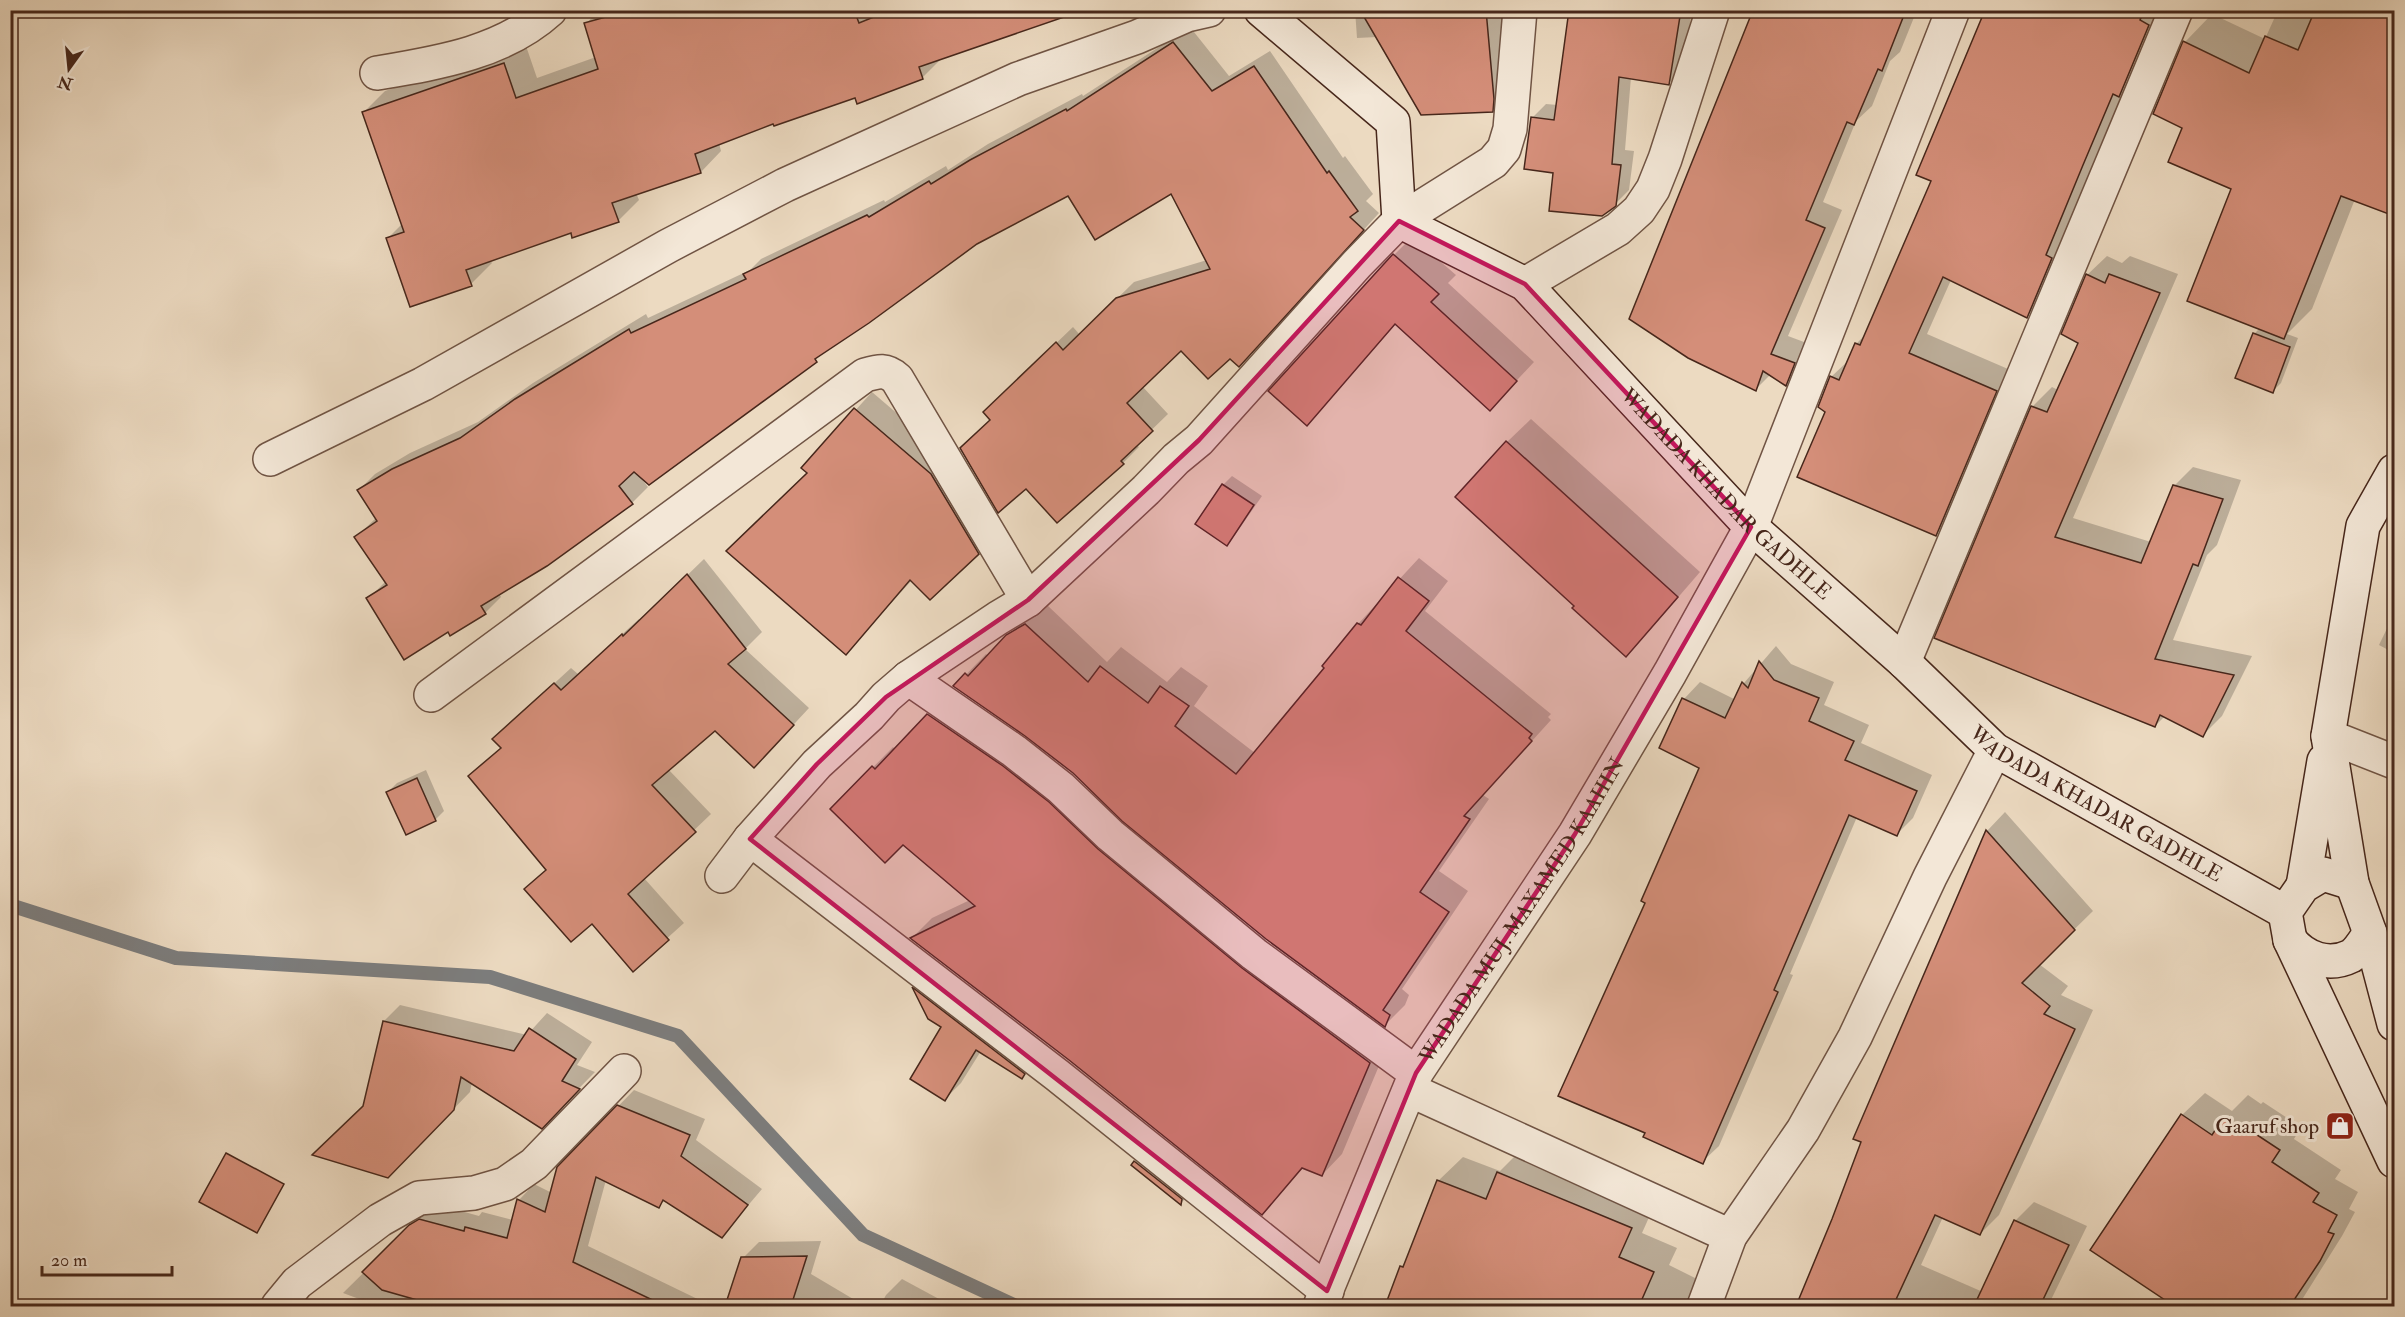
<svg xmlns="http://www.w3.org/2000/svg" width="2405" height="1317" font-family="'IM FELL Double Pica',serif">
	<style>
		.shadow { fill: #0003 }
		.lines { fill: none; stroke-linecap: round; stroke-linejoin: round }
		.stream { stroke: #7c7d7d; stroke-width: 14 }
		.building { fill: #d48e79; stroke: #47271b; stroke-width: 1.5 }
		.street-casing { stroke: #705444; stroke-width: 36 }
		.secondary-casing { stroke: #47271b; stroke-width: 36 }
		.street { stroke: #f3e7d7; stroke-width: 33 }
		.secondary { stroke: #f3e7d7; stroke-width: 33 }
		.marked { fill: #c2185b; fill-opacity: 0.2; stroke: #c2185b; stroke-width: 4.5; stroke-linejoin: round }
		.labels { text-anchor: middle; dominant-baseline: central; stroke-width: 6; stroke-linejoin: round; paint-order: stroke }
		.street-label { font-size: 21px; fill: #47271b; stroke: #f3e7d7 }
		.poi-label { font-size: 21px; fill: #47271b; stroke: #f3e7d7; text-anchor: end }
	</style>
	<rect width="100%" height="100%" fill="#ecdac1"/>
	<filter id="stains"><feTurbulence type="fractalNoise" baseFrequency=".00333" numOctaves="4"/><feColorMatrix values="0 0 0 0 .2 0 0 0 0 .09 0 0 0 0 .02 0 0 0 .5 -.17"/></filter>
	<radialGradient id="worn" r=".72"><stop offset=".6" stop-color="#630" stop-opacity="0"/><stop offset="1" stop-color="#630" stop-opacity=".3"/></radialGradient>
	<!-- shadow -->
	<g class="shadow">
		<polygon points="599,10 1083,10 942,58 922,78 774,122 719,143 721,151 701,172 636,193 639,200 618,221 572,231 490,260 492,263 471,284 388,238 402,224 364,112 385,91 525,43 537,78 596,57 586,24"/>
		<polygon points="1355,10 1507,10 1510,93 1492,111 1377,37 1357,38"/>
		<polygon points="1570,10 1692,10 1683,69 1669,83 1631,77 1625,150 1634,151 1629,190 1615,204 1554,172 1532,118 1546,104 1558,105"/>
		<polygon points="1754,10 1917,10 1900,52 1890,61 1872,106 1856,121 1823,202 1842,210 1788,336 1812,345 1803,366 1786,384 1771,374 1756,389"/>
		<polygon points="1986,10 2165,10 2138,77 2125,90 2101,144 2064,236 2046,297 2027,316 1951,280 1927,334 2015,372 1955,515 1936,534 1827,411 1831,377 1850,359 1856,344 1866,334 1933,180"/>
		<polygon points="2278,10 2394,10 2394,215 2355,199 2312,309 2287,334 2298,338 2281,383 2272,392 2237,377 2255,333 2260,328 2233,188 2184,127 2185,42 2212,14 2265,39"/>
		<polygon points="1190,27 1229,76 1270,51 1343,158 1345,156 1373,194 1366,201 1379,213 1255,349 1230,357 1181,349 1142,386 1168,414 1136,445 1139,447 1123,463 992,419 1001,396 1073,327 1080,335 1134,282 1207,260 1171,192 1068,194 976,243 824,351 809,365 641,478 648,487 632,503 546,565 499,593 501,597 485,613 448,630 368,599 386,581 356,537 376,518 359,490 375,474 410,453 478,422 533,383 646,314 648,318 750,270 761,259 884,200 885,202 946,166 948,170 988,144 1082,94 1083,96"/>
		<polygon points="1412,237 1456,275 1448,283 1534,362 1490,409 1396,324 1307,424 1394,255"/>
		<polygon points="2107,256 2122,263 2130,256 2178,274 2073,518 2151,542 2174,486 2193,467 2241,480 2217,545 2207,555 2173,640 2252,656 2222,716 2203,735 2165,716 2155,726 1936,638 2033,406 2052,387 2058,390 2080,342 2087,275"/>
		<polygon points="872,392 948,457 995,536 978,553 912,580 846,653 809,473 803,468"/>
		<polygon points="1531,419 1700,572 1649,631 1626,655 1576,606 1507,442"/>
		<polygon points="1232,476 1262,496 1235,535 1227,544 1197,523 1223,485"/>
		<polygon points="1419,558 1448,581 1425,611 1551,714 1548,717 1551,720 1483,795 1489,799 1439,871 1468,891 1402,989 1409,995 1405,1005 1385,1025 1074,772 1026,734 955,686 986,654 988,656 1028,615 1046,604 1107,662 1121,647 1167,682 1181,667 1208,686 1194,706 1255,753 1326,668 1324,666 1358,624"/>
		<polygon points="704,559 762,632 745,649 809,708 770,750 715,729 668,769 711,814 644,878 684,923 633,969 470,776 502,747 511,723 571,668 578,674 639,619 640,621"/>
		<polygon points="2394,614 2394,653 2379,645"/>
		<polygon points="1776,646 1791,664 1834,682 1824,705 1869,725 1861,743 1932,775 1913,818 1897,834 1857,817 1790,974 1793,975 1719,1146 1702,1162 1647,1132 1647,902 1701,767 1660,748 1684,699 1700,682 1736,700 1744,683"/>
		<polygon points="948,694 1389,1042 1342,1154 1322,1175 1304,1167 1262,1213 1070,1059 912,938 932,918 970,900 903,843 832,809 893,747 895,749"/>
		<polygon points="426,770 444,811 436,819 406,833 388,792 397,783"/>
		<polygon points="2005,812 2093,911 2039,964 2068,986 2061,995 2093,1010 1999,1215 1980,1234 1943,1217 1921,1265 1983,1292 2015,1221 2034,1202 2087,1226 2048,1306 1812,1306 1799,1301 1863,1141 1855,1138 1987,831"/>
		<polygon points="929,973 1038,1061 1022,1077 981,1051 961,1083 945,1099 943,1027 929,1018 914,988"/>
		<polygon points="400,1005 527,1035 547,1013 592,1042 577,1065 595,1072 541,1127 472,1082 470,1092 404,1160 365,1106 384,1021"/>
		<polygon points="634,1090 705,1119 696,1140 762,1189 722,1236 665,1200 659,1206 606,1180 588,1246 712,1306 378,1306 343,1293 427,1210 436,1204 479,1216 482,1212 513,1220 519,1200 534,1184 552,1193 558,1168"/>
		<polygon points="2205,1093 2232,1111 2248,1095 2261,1104 2263,1102 2301,1127 2294,1139 2341,1170 2335,1179 2358,1192 2349,1209 2355,1212 2342,1236 2298,1306 2176,1306 2092,1250 2182,1115"/>
		<polygon points="1153,1144 1199,1185 1181,1203 1133,1165"/>
		<polygon points="1522,1149 1655,1204 1642,1233 1677,1248 1669,1265 1709,1285 1722,1300 1738,1300 1735,1306 1387,1306 1401,1267 1407,1261 1438,1181 1463,1157 1500,1171"/>
		<polygon points="821,1241 811,1274 865,1306 723,1306 734,1286 743,1258 759,1242"/>
		<polygon points="902,1279 952,1306 880,1306 886,1295"/>
	</g>
	<g class="lines">
		<!-- stream -->
		<polyline class="stream" points="10,905 176,958 490,977 678,1036 863,1235 1016,1306"/>
	</g>
	<!-- building -->
	<g class="building">
		<polygon points="631,10 854,10 859,23 891,10 1066,10 1067,16 919,67 923,79 857,104 855,98 774,126 773,124 695,154 701,173 612,203 619,222 572,238 571,233 466,270 472,286 410,307 386,238 404,232 362,112 504,63 516,98 598,69 584,23"/>
		<polygon points="1360,10 1486,10 1494,99 1493,112 1421,115"/>
		<polygon points="1569,10 1681,10 1669,85 1619,77 1612,164 1621,165 1616,206 1602,216 1549,211 1553,173 1524,169 1531,117 1554,120"/>
		<polygon points="1753,10 1906,10 1882,71 1878,69 1854,125 1847,122 1806,220 1825,228 1771,354 1795,363 1786,386 1763,371 1756,391 1688,358 1629,319"/>
		<polygon points="1985,10 2121,10 2141,18 2140,20 2149,25 2119,97 2113,94 2083,165 2046,255 2052,258 2027,318 1943,277 1909,353 1997,391 1936,536 1797,477 1825,412 1818,407 1830,376 1839,380 1855,343 1860,345 1931,181 1916,175"/>
		<polygon points="2315,10 2394,10 2394,216 2341,196 2284,339 2187,301 2231,189 2168,162 2182,128 2153,114 2183,41 2249,73 2265,36 2298,50"/>
		<polygon points="1173,42 1212,91 1254,66 1327,173 1329,171 1358,211 1350,217 1364,230 1239,367 1230,359 1208,379 1181,351 1127,403 1153,431 1121,461 1124,464 1057,523 1026,489 998,513 960,448 990,420 983,412 1056,342 1063,350 1116,298 1210,269 1171,194 1095,240 1068,196 977,244 869,323 815,359 817,362 649,485 634,472 619,486 633,504 547,566 481,606 486,614 450,636 448,632 404,660 366,598 387,585 354,537 377,521 357,490 392,469 460,438 515,399 629,329 631,333 746,279 743,274 867,215 869,217 929,181 931,184 970,160 1066,109 1067,111"/>
		<polygon points="1393,254 1439,294 1431,302 1517,381 1490,411 1395,324 1307,426 1268,391"/>
		<polygon points="2086,274 2105,283 2109,274 2160,293 2055,537 2141,563 2173,485 2223,499 2198,566 2193,564 2155,659 2234,675 2203,737 2160,715 2155,727 1934,638 2031,406 2047,412 2078,343 2061,334"/>
		<polygon points="2253,333 2290,347 2273,393 2235,378"/>
		<polygon points="854,408 931,474 979,554 930,600 910,580 846,655 726,551 807,473 801,468"/>
		<polygon points="1506,441 1678,597 1626,657 1572,608 1574,606 1455,497"/>
		<polygon points="1222,484 1254,505 1227,546 1195,524"/>
		<polygon points="687,574 746,649 728,664 794,725 754,768 715,731 652,785 696,832 628,894 669,940 633,972 592,924 571,942 524,889 546,870 468,776 501,748 492,739 554,683 561,690 622,634 623,636"/>
		<polygon points="1398,577 1429,601 1406,631 1532,734 1529,738 1532,741 1464,816 1470,819 1420,892 1449,912 1383,1010 1390,1015 1385,1027 1266,939 1122,821 1073,773 1025,736 953,686 965,673 968,676 1006,635 1025,624 1088,682 1100,666 1148,703 1160,686 1189,706 1175,726 1236,774 1324,668 1322,666 1357,623 1361,625"/>
		<polygon points="1759,661 1774,680 1819,698 1809,721 1854,741 1845,760 1917,791 1897,836 1849,815 1774,990 1778,992 1703,1164 1643,1137 1645,1133 1558,1096 1645,903 1641,901 1699,768 1659,748 1682,698 1725,718 1742,682 1748,688"/>
		<polygon points="927,714 1003,766 1049,802 1098,849 1242,968 1370,1063 1322,1176 1302,1168 1262,1215 1069,1060 910,938 975,906 903,845 885,863 830,809 872,766 875,769"/>
		<polygon points="417,778 436,821 406,835 386,792"/>
		<polygon points="1986,830 2075,930 2022,983 2050,1006 2044,1014 2075,1029 1980,1235 1935,1215 1893,1306 1796,1306 1832,1219 1861,1142 1853,1139"/>
		<polygon points="912,987 1025,1074 1022,1079 976,1050 945,1101 910,1079 941,1027 928,1019"/>
		<polygon points="383,1021 514,1051 529,1028 576,1059 562,1081 580,1089 542,1129 461,1077 454,1110 388,1178 312,1155 363,1106"/>
		<polygon points="617,1105 690,1135 681,1156 748,1205 722,1238 663,1200 659,1208 596,1177 573,1262 665,1306 438,1306 382,1290 362,1272 409,1225 419,1219 464,1231 465,1227 507,1238 517,1199 545,1212 557,1167"/>
		<polygon points="2181,1114 2212,1135 2224,1117 2238,1126 2239,1123 2280,1150 2272,1162 2319,1193 2313,1202 2337,1215 2328,1232 2334,1234 2320,1261 2290,1306 2174,1306 2090,1250"/>
		<polygon points="226,1153 284,1184 257,1233 199,1202"/>
		<polygon points="1134,1161 1182,1199 1181,1205 1131,1165"/>
		<polygon points="1497,1172 1632,1228 1619,1257 1654,1272 1639,1306 1385,1306 1400,1266 1403,1267 1437,1180 1486,1199"/>
		<polygon points="2014,1220 2069,1245 2040,1306 1974,1306"/>
		<polygon points="807,1256 791,1306 725,1306 741,1257"/>
	</g>
	<g class="lines">
		<!-- street casing -->
		<g class="street-casing">
			<g id="street">
				<path d="M377,73C437,63 503,53 550,10"/>
				<polyline points="1525,284 1618,229 1639,210 1653,189 1665,159 1713,10"/>
				<polyline points="270,459 423,384 668,246 785,185 1018,79 1137,37 1187,15 1209,10"/>
				<polyline points="1904,662 2176,10"/>
				<polyline points="908,678 1014,751 1061,788 1110,835 1254,954 1416,1073"/>
				<path d="M431,695L865,375C879,371 886,369 897,379L1028,600"/>
				<polyline points="2328,736 2394,762"/>
				<polyline points="750,839 1057,1075 1327,1291"/>
				<polyline points="722,876 750,839 817,764 869,716 886,697 908,678 998,618 1028,600 1146,490 1176,459 1199,440 1357,264 1399,221 1493,162 1504,149 1510,129 1520,10"/>
				<polyline points="1410,1090 1730,1236"/>
				<polyline points="278,1306 297,1283 380,1220 419,1198 474,1193 505,1184 534,1164 624,1071"/>
				<path id="s1" d="M1320,1306L1416,1073L1575,834L1670,673L1751,527L1953,10"/>
				<polyline points="1704,1306 1730,1236 1803,1130 1855,1037 1930,877 1995,750"/>
			</g>
		</g>
		<!-- secondary casing -->
		<g class="secondary-casing">
			<g id="secondary">
				<path id="s2" d="M1261,10L1393,122L1399,221L1525,284L1751,527L1904,662L1995,750L2285,912"/>
				<polyline points="2394,471 2363,526 2328,736 2352,883 2370,933 2394,1024"/>
				<polyline points="2352,883 2323,874 2303,886 2285,912 2290,940 2394,1161"/>
				<polyline points="2303,886 2324,761"/>
				<path d="M2290,940C2305,959 2329,967 2351,956C2358,952 2365,940 2370,933"/>
			</g>
		</g>
		<!-- street -->
		<use href="#street" class="street"/>
		<!-- secondary -->
		<use href="#secondary" class="secondary"/>
	</g>
	<!-- marked area -->
	<path class="marked" d="M1399,221L1525,284L1751,527L1575,834L1416,1073L1327,1291L750,839L817,764L886,697L1028,600L1199,440Z"/>
	<!-- icons -->
	<defs>
		<g id="shop-square" transform="scale(1.5)"><rect x="-9" y="-9" width="18" height="18" rx="4" fill="#8f2418" stroke="#f3e7d7"/><path d="M-5-2.5h2.3a2.7 3.5 0 0 1 5.4 0H5L5.5 6h-11ZM-1.5-2.5h3a1.5 2.3 0 0 0-3 0Z" fill="#fff"/></g>
	</defs>
	<g fill-rule="evenodd">
		<use href="#shop-square" x="2340" y="1126"/>
	</g>
	<g class="labels">
		<!-- street labels -->
		<g class="street-label">
			<text stroke="none"><textPath href="#s2" startOffset="704">WADADA KHADAR GADHLE</textPath></text>
			<text stroke="none"><textPath href="#s2" startOffset="1190">WADADA KHADAR GADHLE</textPath></text>
			<text stroke="none"><textPath href="#s1" startOffset="446">WADADA MUJ. MAXAMED KAAHIN</textPath></text>
		</g>
		<!-- poi labels -->
		<g class="poi-label">
			<text x="2319" y="1126">Gaaruf shop</text>
		</g>
	</g>
	<!-- margin -->
	<rect width="2405" height="1317" fill="none" stroke="#ecdac1" stroke-width="36"/>
	<rect x="12" y="12" width="2381" height="1293" fill="none" stroke="#47271b" stroke-width="3"/>
	<rect x="18" y="18" width="2369" height="1281" fill="none" stroke="#47271b" stroke-width="1.5"/>
	<!-- north arrow -->
	<g transform="translate(69 69) rotate(195)" stroke="#f3e7d7" stroke-width="4.5" paint-order="stroke">
	<path d="M0-4.5L10 22L0 15L-10 22Z" fill="#47271b"/>
	<text y="-9" font-size="16" font-weight="bold" text-anchor="middle" fill="#47271b">N</text>
	</g>
	<!-- scale -->
	<path d="M42 1266v9h130v-9" fill="none" stroke="#47271b" stroke-width="3"/>
	<text x="51" y="1266" font-size="18" fill="#47271b" stroke="#f3e7d7" stroke-width="4.5" paint-order="stroke">20 m</text>
	<rect width="100%" height="100%" filter="url(#stains)"/>
	<rect width="100%" height="100%" fill="url(#worn)"/>
</svg>
